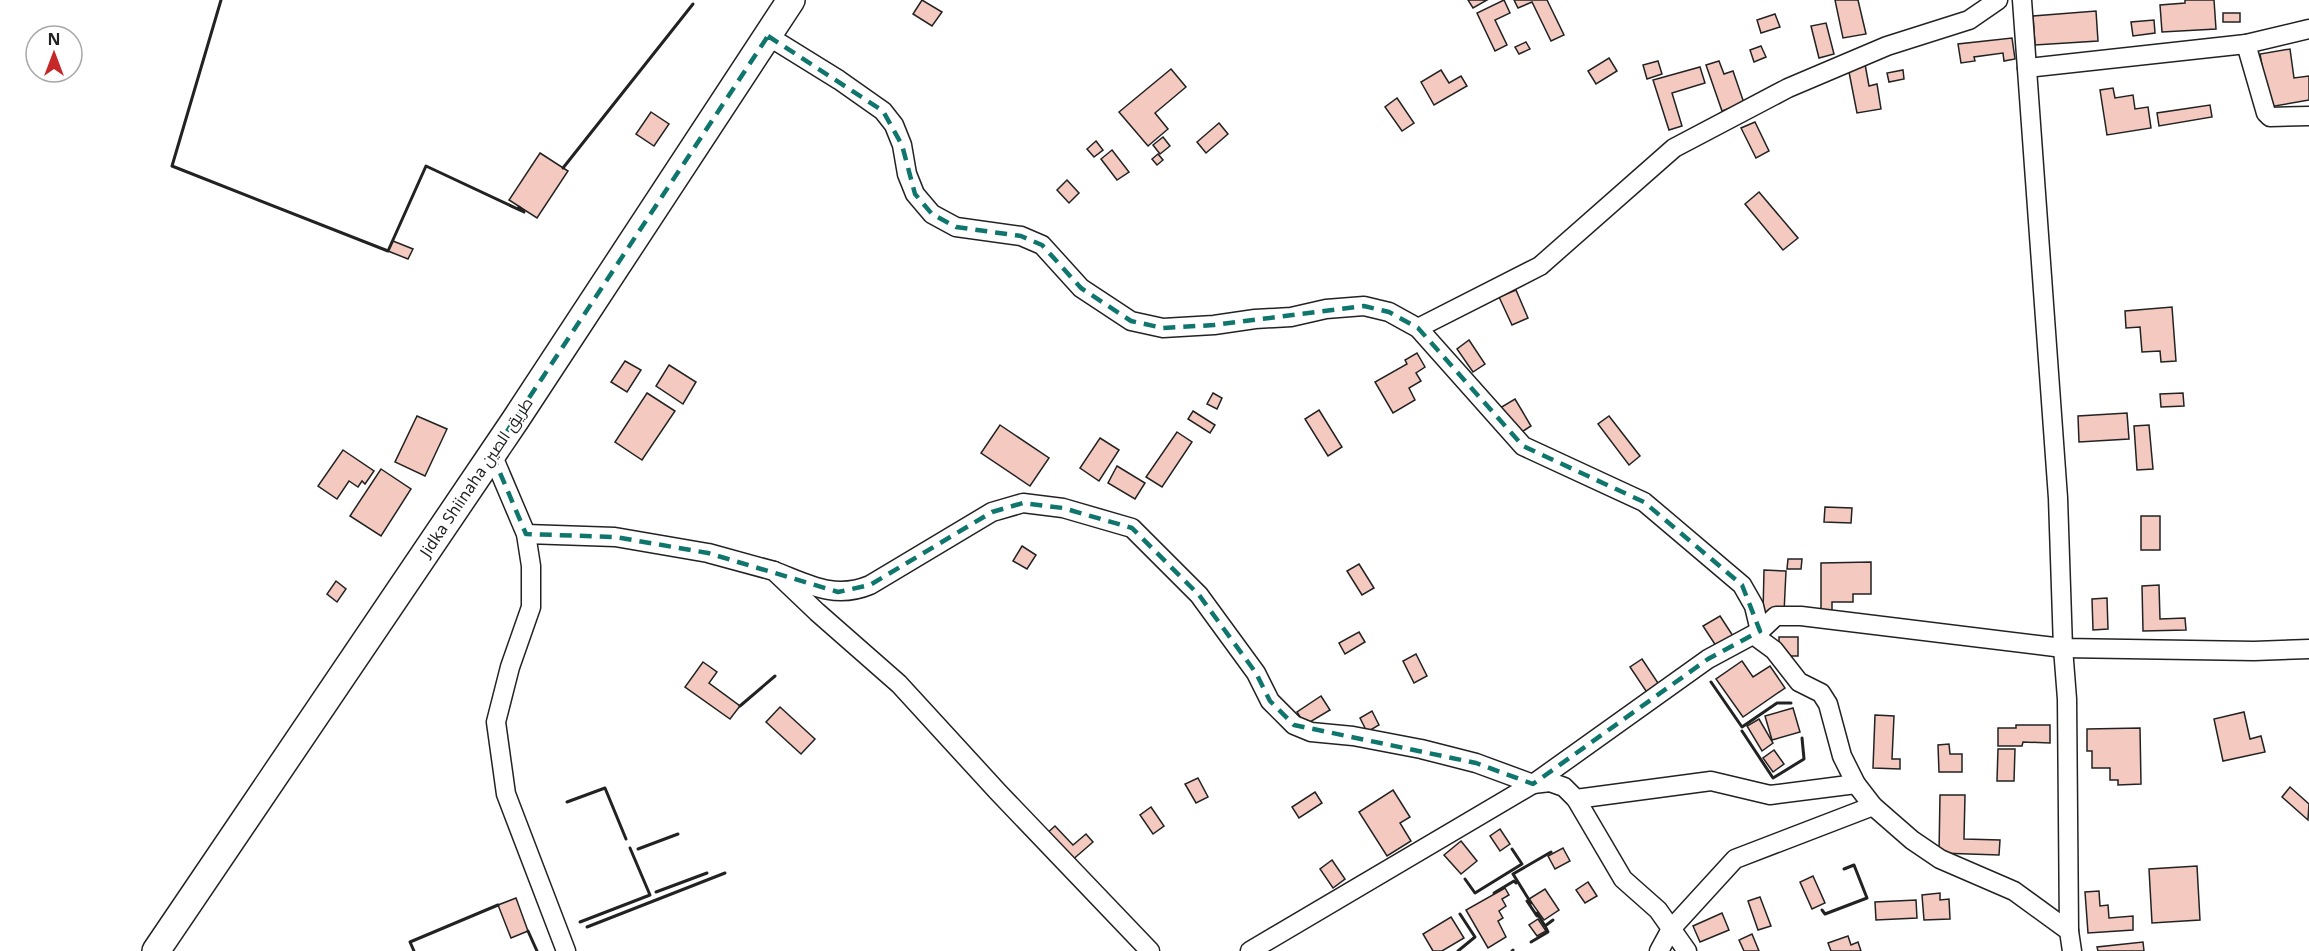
<svg xmlns="http://www.w3.org/2000/svg" width="2309" height="951" font-family="'Noto Sans',Cairo,sans-serif">
	<style>
		.building { fill: #f3c9c0; stroke: #222; stroke-width: 1.5 }
		.lines { fill: none; stroke-linecap: round; stroke-linejoin: round }
		.street-casing { stroke: #222; stroke-width: 21 }
		.primary-casing { stroke: #222; stroke-width: 30 }
		.street { stroke: #fff; stroke-width: 18 }
		.primary { stroke: #fff; stroke-width: 27 }
		.wall { stroke: #222; stroke-width: 3 }
		.marked { fill: none; stroke: #0f766e; stroke-width: 4.5; stroke-dasharray: 12 8; stroke-linejoin: round }
		.labels { text-anchor: middle; dominant-baseline: central; stroke-width: 4.5; stroke-linejoin: round; paint-order: stroke }
		.street-label { font-size: 16px; fill: #222; stroke: #fff }
	</style>
	<rect width="100%" height="100%" fill="#fff"/>
	<!-- building -->
	<g class="building">
		<polygon points="922,0 942,12 932,26 913,14"/>
		<polygon points="1468,0 1487,0 1473,8"/>
		<polygon points="1504,0 1510,13 1495,20 1507,45 1495,51 1477,13"/>
		<polygon points="1514,0 1547,0 1564,35 1551,41 1532,2 1518,8"/>
		<polygon points="1835,0 1858,0 1866,34 1843,38"/>
		<polygon points="2185,0 2214,0 2216,29 2162,32 2160,5 2185,3"/>
		<polygon points="2096,11 2098,41 2035,45 2033,16"/>
		<rect x="2223" y="13" width="17" height="9"/>
		<polygon points="1775,14 1780,27 1761,33 1757,20"/>
		<polygon points="2154,20 2155,33 2133,36 2131,22"/>
		<polygon points="1826,23 1834,54 1819,58 1811,26"/>
		<polygon points="2012,38 2015,59 2004,61 2003,53 1974,57 1975,61 1961,63 1958,44"/>
		<polygon points="1526,42 1530,49 1519,54 1515,47"/>
		<polygon points="1761,46 1766,57 1754,62 1750,50"/>
		<polygon points="2290,49 2294,78 2309,76 2309,100 2269,107 2260,54"/>
		<polygon points="1609,58 1617,71 1596,84 1588,71"/>
		<polygon points="1658,61 1662,74 1647,79 1643,65"/>
		<polygon points="1719,61 1724,74 1733,71 1744,103 1722,111 1706,65"/>
		<polygon points="1865,64 1869,86 1877,84 1881,109 1857,113 1848,67"/>
		<polygon points="1700,67 1705,83 1672,93 1682,126 1669,130 1653,80"/>
		<polygon points="1171,69 1186,87 1155,113 1168,129 1148,146 1119,112"/>
		<polygon points="1441,70 1449,83 1461,76 1467,86 1434,105 1421,82"/>
		<polygon points="1903,70 1904,79 1889,82 1887,73"/>
		<polygon points="2113,88 2115,98 2133,95 2135,109 2148,107 2151,128 2107,135 2100,90"/>
		<polygon points="1397,98 1414,123 1402,131 1385,107"/>
		<polygon points="2210,105 2212,117 2159,126 2157,113"/>
		<polygon points="651,112 669,124 654,146 636,134"/>
		<polygon points="1755,122 1769,151 1756,158 1741,128"/>
		<polygon points="1219,123 1228,134 1206,153 1197,142"/>
		<polygon points="1163,137 1170,146 1160,154 1153,145"/>
		<polygon points="1096,141 1103,150 1094,157 1087,149"/>
		<polygon points="1112,150 1129,172 1117,180 1101,159"/>
		<polygon points="540,153 568,171 537,218 509,200"/>
		<polygon points="1158,154 1163,160 1157,165 1152,159"/>
		<polygon points="1067,180 1079,193 1069,203 1057,190"/>
		<polygon points="1759,192 1798,238 1783,250 1745,204"/>
		<polygon points="393,241 413,249 408,259 388,251"/>
		<polygon points="1516,290 1528,318 1512,325 1499,297"/>
		<polygon points="2172,307 2176,361 2161,362 2160,351 2142,352 2140,327 2126,328 2125,311"/>
		<polygon points="1469,340 1485,364 1473,372 1457,349"/>
		<polygon points="1417,353 1425,367 1416,373 1421,381 1409,388 1415,400 1393,413 1375,382 1407,364 1405,360"/>
		<polygon points="625,361 641,370 627,392 611,382"/>
		<polygon points="669,365 696,382 683,404 656,386"/>
		<polygon points="647,393 675,411 642,460 615,442"/>
		<polygon points="1213,393 1222,398 1217,409 1207,404"/>
		<polygon points="2183,393 2184,406 2161,407 2160,394"/>
		<polygon points="1515,399 1531,426 1517,435 1500,408"/>
		<polygon points="1319,410 1342,447 1328,456 1305,419"/>
		<polygon points="1193,411 1215,425 1210,433 1188,419"/>
		<polygon points="2127,413 2129,439 2079,442 2078,416"/>
		<polygon points="417,416 447,429 425,476 395,462"/>
		<polygon points="1609,416 1640,456 1629,465 1598,424"/>
		<polygon points="1000,425 1049,458 1030,486 981,453"/>
		<polygon points="2149,425 2153,469 2137,470 2134,426"/>
		<polygon points="1177,432 1192,442 1162,487 1146,477"/>
		<polygon points="1100,438 1119,450 1099,481 1080,468"/>
		<polygon points="343,450 374,471 365,484 362,481 358,487 349,481 337,499 318,486"/>
		<polygon points="1117,466 1145,483 1135,499 1108,483"/>
		<polygon points="381,469 411,489 381,536 350,516"/>
		<polygon points="1825,507 1852,508 1851,523 1824,522"/>
		<rect x="2141" y="516" width="19" height="34"/>
		<polygon points="1022,546 1036,555 1027,569 1013,561"/>
		<polygon points="1788,559 1802,559 1801,569 1787,569"/>
		<polygon points="1871,562 1871,594 1853,594 1853,602 1832,602 1832,616 1821,616 1821,563"/>
		<polygon points="1359,564 1374,588 1362,595 1347,571"/>
		<polygon points="1764,570 1786,571 1784,613 1763,613"/>
		<polygon points="336,581 346,589 337,602 327,594"/>
		<polygon points="2159,585 2160,619 2185,618 2186,630 2143,631 2142,586"/>
		<polygon points="2107,598 2108,629 2093,630 2092,599"/>
		<polygon points="1720,616 1735,639 1718,649 1703,626"/>
		<polygon points="1359,632 1365,642 1345,654 1339,643"/>
		<rect x="1779" y="637" width="19" height="19"/>
		<polygon points="1416,654 1427,676 1414,683 1403,661"/>
		<polygon points="1642,659 1660,686 1648,694 1630,667"/>
		<polygon points="1742,661 1753,677 1770,666 1785,688 1743,717 1716,679"/>
		<polygon points="703,662 717,672 709,683 740,706 730,719 685,687"/>
		<polygon points="1321,696 1330,710 1305,725 1297,712"/>
		<polygon points="780,707 815,739 801,754 766,722"/>
		<polygon points="1793,708 1800,732 1772,740 1765,716"/>
		<polygon points="1372,711 1379,725 1367,732 1360,718"/>
		<polygon points="2244,712 2250,739 2261,736 2265,752 2223,761 2214,719"/>
		<polygon points="1875,715 1894,716 1892,759 1900,759 1900,769 1873,768"/>
		<polygon points="1759,719 1773,743 1762,751 1747,726"/>
		<polygon points="2016,725 2050,725 2050,743 2023,742 2022,746 1998,746 1998,728 2016,728"/>
		<polygon points="2140,728 2141,784 2118,785 2118,780 2110,780 2110,768 2092,768 2092,751 2087,751 2087,729"/>
		<polygon points="1949,744 1950,754 1962,754 1962,772 1939,772 1938,745"/>
		<polygon points="1998,749 2015,749 2014,781 1997,781"/>
		<polygon points="1774,750 1784,764 1773,772 1763,758"/>
		<polygon points="1198,778 1208,797 1196,803 1185,784"/>
		<polygon points="2290,787 2309,804 2308,820 2282,797"/>
		<polygon points="1393,790 1410,817 1400,823 1411,841 1387,856 1359,812"/>
		<polygon points="1315,792 1322,803 1299,818 1292,807"/>
		<polygon points="1940,795 1965,795 1964,839 2000,840 1999,855 1939,853"/>
		<polygon points="1151,807 1164,826 1153,834 1140,815"/>
		<polygon points="1055,826 1073,845 1086,834 1093,842 1070,862 1045,835"/>
		<polygon points="1500,829 1510,844 1500,851 1490,836"/>
		<polygon points="1461,841 1477,861 1461,874 1444,855"/>
		<polygon points="1563,848 1570,861 1555,869 1548,856"/>
		<polygon points="1332,860 1345,879 1333,888 1320,869"/>
		<polygon points="2197,866 2200,920 2152,923 2149,869"/>
		<polygon points="1813,876 1825,903 1812,909 1800,882"/>
		<polygon points="1588,882 1597,896 1585,903 1576,890"/>
		<polygon points="1505,888 1509,895 1502,899 1506,906 1499,911 1503,918 1498,921 1506,937 1488,948 1466,910"/>
		<polygon points="1545,889 1559,910 1544,920 1529,899"/>
		<polygon points="2099,891 2100,906 2108,905 2109,918 2133,916 2133,930 2088,933 2085,892"/>
		<polygon points="1940,893 1940,900 1949,899 1950,919 1924,920 1922,895"/>
		<polygon points="1760,897 1771,926 1758,930 1748,901"/>
		<polygon points="516,898 528,931 511,938 498,905"/>
		<polygon points="1916,900 1917,918 1876,920 1875,902"/>
		<polygon points="1722,913 1729,930 1700,942 1693,926"/>
		<polygon points="1451,917 1464,938 1442,951 1433,951 1423,934"/>
		<polygon points="1538,919 1546,931 1537,936 1529,925"/>
		<polygon points="1752,934 1759,951 1744,951 1739,940"/>
		<polygon points="1848,936 1851,945 1858,942 1861,951 1831,951 1828,943"/>
		<polygon points="2143,942 2144,951 2098,951 2097,947"/>
	</g>
	<g class="lines">
		<!-- street casing -->
		<g class="street-casing">
			<g id="street">
				<polyline points="2022,0 2058,498 2063,648 2067,699 2069,931"/>
				<polyline points="768,36 839,80 883,111 894,125 902,145 907,174 915,194 932,214 956,227 1021,236 1042,245 1081,288 1131,321 1163,328 1214,325 1255,319 1291,317 1326,309 1364,306 1389,312 1418,328 1523,446 1644,502 1742,585 1754,606 1760,631 1759,639 1774,650 1799,682 1821,693 1828,704 1842,756 1856,784 1873,806 1912,840 1940,859 2014,891 2069,931 2072,951"/>
				<polyline points="2246,44 2266,113 2270,117 2309,116"/>
				<polyline points="2027,68 2246,44 2309,29"/>
				<polyline points="1418,328 1540,266 1674,148 1788,88 1887,46 1969,20 1998,0"/>
				<polyline points="492,454 526,534 531,566 531,607 510,667 496,722 506,794 566,951"/>
				<polyline points="526,534 615,537 708,553 774,571 817,612 899,684 998,792 1150,951"/>
				<path d="M774,571C808,584 834,600 870,585L992,512L1023,503L1063,508L1132,528L1199,595L1256,673L1270,701L1294,725L1311,732L1353,736L1421,749L1476,763L1533,784L1550,782L1564,787L1576,799L1623,879L1658,910L1687,951"/>
				<polyline points="1576,799 1711,781 1770,795 1856,784"/>
				<polyline points="1250,951 1533,784 1708,659 1760,631 1776,616 1801,616 2063,648 2254,651 2309,649"/>
				<polyline points="1659,951 1671,929 1735,859 1873,806"/>
			</g>
		</g>
		<!-- primary casing -->
		<g class="primary-casing">
			<polyline id="primary" points="156,951 516,419 791,0"/>
		</g>
		<!-- street -->
		<use href="#street" class="street"/>
		<!-- primary -->
		<use href="#primary" class="primary"/>
		<!-- wall -->
		<g class="wall">
			<polyline points="221,0 172,166 388,251 426,166 524,212 519,207"/>
			<polyline points="563,168 693,4"/>
			<polyline points="1711,682 1742,727 1777,703 1791,703"/>
			<polyline points="740,706 775,676"/>
			<polyline points="1742,731 1773,778 1804,759 1802,738"/>
			<polyline points="567,802 605,788 626,839"/>
			<polyline points="638,849 678,834"/>
			<polyline points="1465,879 1475,893 1522,864 1512,849"/>
			<polyline points="656,892 707,873"/>
			<polyline points="1494,893 1514,881 1516,883"/>
			<polyline points="1527,901 1537,916"/>
			<polyline points="1531,903 1513,874 1551,852"/>
			<polyline points="1822,910 1825,914 1867,898 1854,865 1844,869"/>
			<polyline points="1537,913 1545,926 1553,920"/>
			<polyline points="580,922 650,895 630,848"/>
			<polyline points="587,927 725,873"/>
			<polyline points="528,931 537,951"/>
			<polyline points="1531,942 1548,932 1546,928"/>
			<polyline points="414,951 410,942 498,905"/>
			<polyline points="1458,951 1475,937 1460,914"/>
			<polyline points="1512,951 1513,950"/>
		</g>
	</g>
	<!-- marked area -->
	<path class="marked" d="M768,36L883,111L902,145L915,194L932,214L956,227L1021,236L1042,245L1081,288L1131,321L1163,328L1214,325L1364,306L1389,312L1418,328L1523,446L1644,502L1742,585L1760,631L1708,659L1533,784L1476,763L1294,725L1270,701L1256,673L1199,595L1132,528L1063,508L1023,503L992,512L870,585L838,592L708,553L615,537L526,534L492,454Z"/>
	<g class="labels">
		<!-- street labels -->
		<g class="street-label">
			<text transform="translate(476 477) rotate(-56)">Jidka Shiinaha طريق الصين</text>
		</g>
	</g>
	<!-- north arrow -->
	<g transform="translate(54 54)"><circle r="28" fill="#ffffff" stroke="#a7a7a7" stroke-width="1.5"/>
	<path d="M0-4.5L10 22L0 15L-10 22Z" fill="#c62828"/>
	<text y="-9" font-size="16" font-weight="bold" text-anchor="middle" fill="#222222">N</text>
	</g>
</svg>
